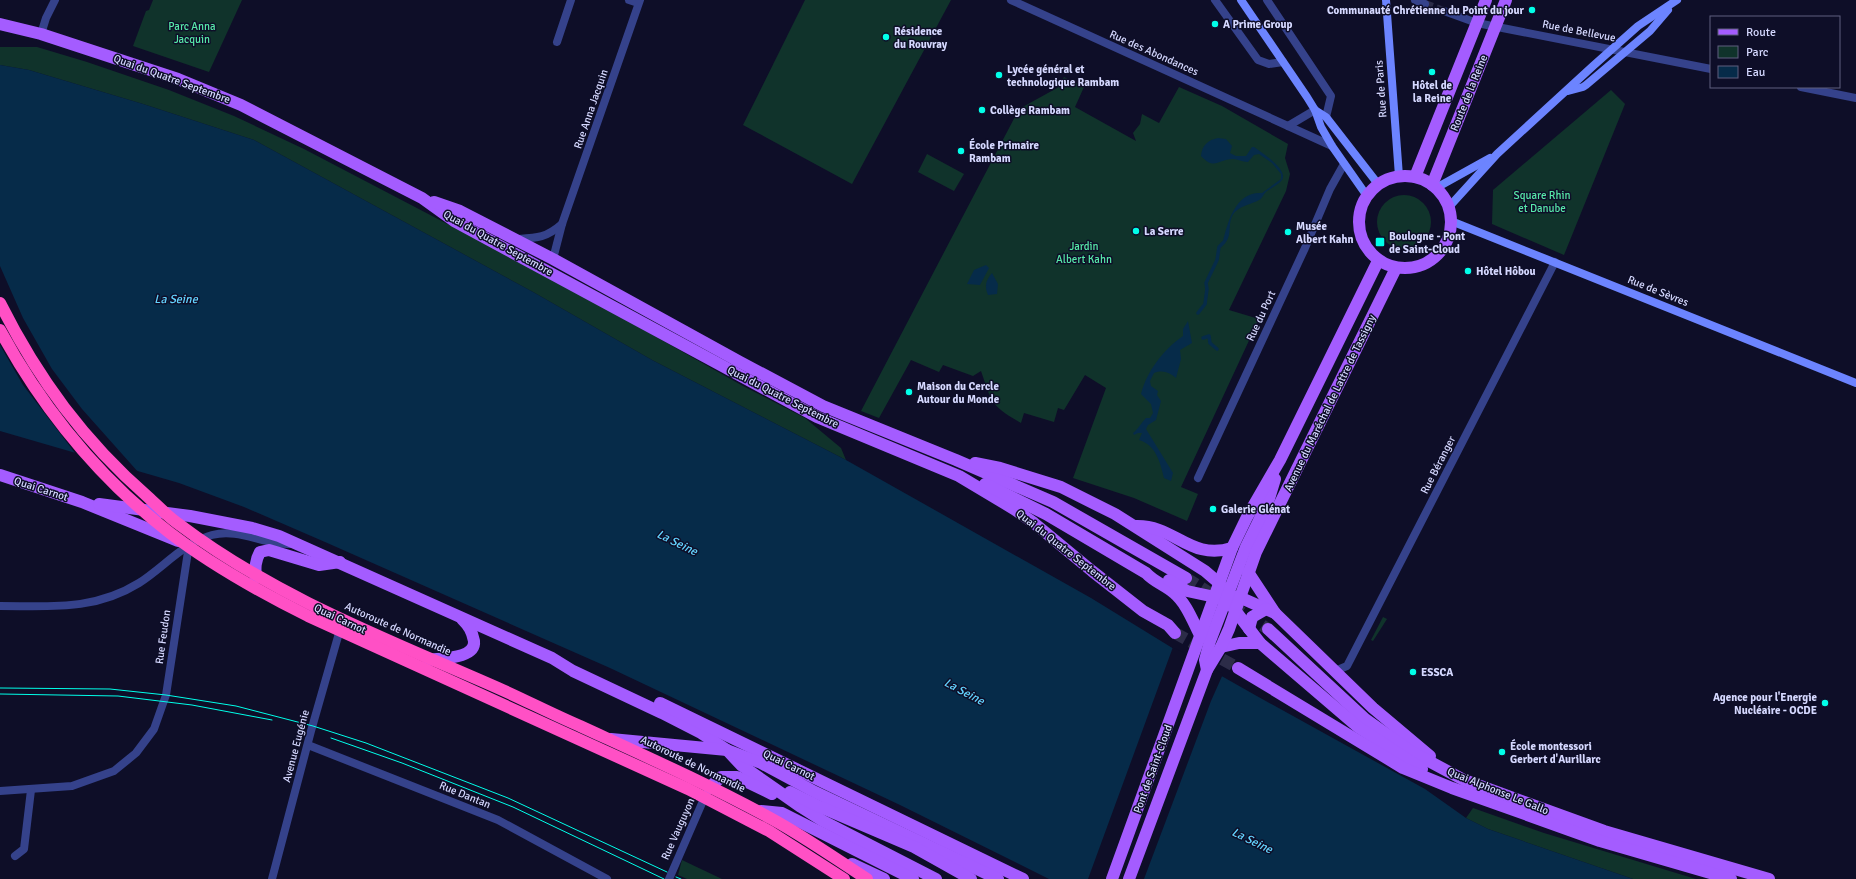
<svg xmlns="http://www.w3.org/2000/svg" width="1856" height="879" font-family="Signika,sans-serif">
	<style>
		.green { fill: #10332b }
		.water { fill: #062b49 }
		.pier { fill: #0e0e28 }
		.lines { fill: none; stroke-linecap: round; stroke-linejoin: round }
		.stream { stroke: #062b49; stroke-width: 3.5 }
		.street-tunnel { stroke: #2c2c48; stroke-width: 8; stroke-dasharray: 8 4; stroke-linecap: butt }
		.primary-tunnel { stroke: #2c2c48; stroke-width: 12; stroke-dasharray: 12 6; stroke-linecap: butt }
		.street { stroke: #35428b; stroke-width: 8 }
		.secondary { stroke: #6c84ff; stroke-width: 8 }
		.primary { stroke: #a45cff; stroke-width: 12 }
		.highway { stroke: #ff50c5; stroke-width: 12 }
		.tram { stroke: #01ffe9; stroke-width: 1 }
		.poi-dot { fill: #01ffe9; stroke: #0e0e28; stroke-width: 1.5 }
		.labels { text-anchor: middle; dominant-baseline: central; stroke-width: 3; stroke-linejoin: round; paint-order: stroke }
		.poi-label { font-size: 11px; font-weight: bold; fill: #d5d8ff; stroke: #0e0e28; text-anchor: start }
		.park-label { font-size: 11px; fill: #57e9a9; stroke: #0e0e28 }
		.street-label { font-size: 11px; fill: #d5d8ff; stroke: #0e0e28 }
		.water-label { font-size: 12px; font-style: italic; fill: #63d4ff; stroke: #0e0e28 }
	</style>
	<rect width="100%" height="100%" fill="#0e0e28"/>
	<!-- green -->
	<g class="green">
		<polygon points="153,0 242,0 209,72 133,46 146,11 149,10"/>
		<polygon points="805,0 951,0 852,184 743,125"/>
		<polygon points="0,47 37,47 87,62 169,90 234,116 304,149 566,286 743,386 805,418 841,448 846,460 652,360 533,292 254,140 143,104 29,70 0,65"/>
		<path d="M1064,77L1084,87L1075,107L1136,141L1133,133L1140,124L1142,114L1159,123L1179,87L1222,106L1288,144L1285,158L1290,174L1286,191L1229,310L1259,319L1181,487L1198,494L1187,521L1134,498L1073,478L1106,388L1085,375L1064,410L1058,408L1054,422L1024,413L1021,423C990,405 992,403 981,371L973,376L943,365L939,372L911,360L879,418L861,411L1019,109L1057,88Z"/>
		<polygon points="1611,90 1625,104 1564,255 1492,224 1493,190"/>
		<polygon points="927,154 964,174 954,191 918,172"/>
		<circle cx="1404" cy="222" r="27"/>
		<polygon points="1383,617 1387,619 1373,641 1371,640"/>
		<polygon points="1473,808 1544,833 1696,879 1633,879 1488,829 1466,818"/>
		<polygon points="682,860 722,879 687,879 678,875"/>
	</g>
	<!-- water -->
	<g class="water">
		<polygon points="0,65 29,70 143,104 254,140 533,292 652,360 846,460 1091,598 1174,649 1255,695 1425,789 1466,818 1488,829 1633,879 1049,879 900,805 610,668 325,542 244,507 179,483 0,431"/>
		<path d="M1218,138L1226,139L1232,146L1230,153L1236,156H1246L1252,147H1254C1261,152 1289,170 1282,180C1279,184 1272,188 1267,191C1263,194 1263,198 1259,200C1252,204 1243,205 1236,211C1226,220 1233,233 1226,242L1223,241C1228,221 1236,191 1262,193L1281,179V174L1272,163L1259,154L1254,155L1248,162C1242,162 1238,159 1233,159C1218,159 1215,171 1201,156C1202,145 1208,140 1218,138Z"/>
		<polygon points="986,265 989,268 980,285 967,284 974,270"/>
		<path d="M992,273L998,284L997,294L988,295C984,286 986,280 992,273Z"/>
		<path d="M1188,321L1192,343L1180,350L1181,359L1176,378C1169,372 1163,370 1154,373L1150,381L1151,386L1158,391L1157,395L1161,401L1156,420L1148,425L1146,429L1173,473L1171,481L1164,478C1160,462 1156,445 1139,440L1142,433H1138L1134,435L1133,433C1139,428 1141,423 1146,418H1150L1153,413L1151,404L1141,394C1147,371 1163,350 1183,336V329Z"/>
	</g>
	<!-- pier -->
	<g class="pier">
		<polygon points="0,266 23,318 52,369 82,409 139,473 75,453 23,385 0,345"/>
		<polygon points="1173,647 1223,674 1211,701 1144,879 1088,879"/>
	</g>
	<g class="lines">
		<!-- stream -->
		<g class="stream">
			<polyline points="1198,313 1205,304 1207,289 1206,283 1217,260 1219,247 1224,242"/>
			<polyline points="1203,338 1209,336 1210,343 1217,349"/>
		</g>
		<!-- street-tunnel -->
		<polyline class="street-tunnel" points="1425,4 1444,11"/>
		<!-- primary-tunnel -->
		<g class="primary-tunnel">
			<polyline points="1186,578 1216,597"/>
			<polyline points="1232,606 1268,629"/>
			<polyline points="1175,633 1238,668"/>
		</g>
		<!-- street -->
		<g class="street">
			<polyline points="629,0 638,3"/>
			<polyline points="1011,0 1332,146"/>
			<polyline points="1215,0 1258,60 1269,64 1283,62"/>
			<polyline points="1267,0 1331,96 1326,117"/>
			<polyline points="1415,0 1425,4"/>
			<polyline points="1444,11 1477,23 1711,69"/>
			<polyline points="41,34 46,18 55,0"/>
			<polyline points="557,42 571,0"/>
			<polyline points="1801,87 1856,98"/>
			<polyline points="1288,126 1315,110"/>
			<path d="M517,239C537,238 546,238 562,224"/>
			<polyline points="553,259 562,224 640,0"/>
			<polyline points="1198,478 1305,248 1330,189 1344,164"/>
			<path d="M0,606C50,606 94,611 139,583C163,568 183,543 212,535C235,529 255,540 277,543C282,544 287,544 292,544"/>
			<polyline points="1335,671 1347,666 1555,262"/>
			<polyline points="308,745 498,820 607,879"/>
			<polyline points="0,791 72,786 114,771 136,753 154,729 166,695 189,545"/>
			<polyline points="15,856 24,849 31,790"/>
			<polyline points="272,879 311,731 341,626"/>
			<polyline points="669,879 706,794"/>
		</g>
		<!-- secondary -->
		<g class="secondary">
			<polyline points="1241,0 1307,97 1315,110 1321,127 1332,146 1367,196"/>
			<polyline points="1386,0 1399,176"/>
			<polyline points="1568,91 1583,87 1586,85 1650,31 1668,10"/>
			<polyline points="1315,110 1326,117 1378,184"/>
			<polyline points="1436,188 1490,158"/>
			<polyline points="1448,208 1497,154 1593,66 1638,26 1677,0"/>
			<polyline points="1451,221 1856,383"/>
		</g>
		<!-- primary -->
		<g class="primary">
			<polyline points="0,24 41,34 178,79 241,105 422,198 454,221 817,417 959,476 1014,509 1034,523 1092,571 1143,611 1168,625 1175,633"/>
			<circle cx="1405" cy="222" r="46"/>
			<polyline points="1415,177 1486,0"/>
			<polyline points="1432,185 1506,0"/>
			<polyline points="434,202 460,211 553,259 740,362 823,406 956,460 1053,502 1186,578"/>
			<polyline points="975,463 1000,468 1061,487 1115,514 1205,571 1219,583 1234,609 1260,643"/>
			<polyline points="0,475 82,502 178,541"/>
			<path d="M985,484L1046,514L1146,573C1154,582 1165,585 1174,593C1187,604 1193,622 1201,637"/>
			<polyline points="99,504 190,516 252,528 279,536 552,658 573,671 662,713 701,733 727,750 741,765 801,807 823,821 936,879"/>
			<path d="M1136,526C1175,525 1190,561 1232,548"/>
			<polyline points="1248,572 1275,613 1373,708 1430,756"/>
			<path d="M256,578C255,568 255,561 260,552L269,550L319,565L340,562"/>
			<polyline points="1169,580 1187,591 1215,597 1239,597 1275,613"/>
			<polyline points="1249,629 1252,617 1266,609"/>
			<polyline points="1268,629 1365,719 1410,751 1464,780 1604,831 1769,879"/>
			<polyline points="1221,647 1239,643 1260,643 1358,727 1422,769"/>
			<path d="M428,660C441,658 476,659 474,641C472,631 469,626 462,619"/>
			<polyline points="1238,668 1403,768 1452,788 1600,841 1731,879"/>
			<polyline points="1207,670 1205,660 1210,641 1246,547 1268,502 1275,479"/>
			<polyline points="660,703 1023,879"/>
			<polyline points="611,739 727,750 761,763 815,792 998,879"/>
			<polyline points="709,788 721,777 737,777 772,794"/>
			<polyline points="790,792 818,806 914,847 971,879"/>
			<polyline points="761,811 782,813 913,879"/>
			<polyline points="852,864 884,879"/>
			<polyline points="1112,879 1232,548 1247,517 1280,460 1378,261"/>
			<polyline points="1129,879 1207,670 1221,647 1229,629 1256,552 1396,268"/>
		</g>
		<!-- highway -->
		<g class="highway">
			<path d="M0,303C38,379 84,441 148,497C158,506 168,517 180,525C275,597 389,640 498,688C525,700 552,714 580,726C645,756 710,785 772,819C805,837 836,859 867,879"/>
			<path d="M0,330C43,409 99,478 170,533C213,566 260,592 308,616L688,789L769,831L844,879"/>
		</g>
		<!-- tram -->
		<g class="tram">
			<polyline points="0,688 110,689 166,695 236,706 313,726 366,743 508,798 667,872"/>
			<polyline points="0,694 118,696 192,705 272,720"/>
			<polyline points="331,738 402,763 513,807 664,879"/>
			<polyline points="676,877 681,879"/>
		</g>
	</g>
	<!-- markers -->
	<g class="poi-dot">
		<circle cx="1532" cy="10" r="4"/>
		<circle cx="1215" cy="24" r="4"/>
		<circle cx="886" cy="37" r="4"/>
		<circle cx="1432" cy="72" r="4"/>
		<circle cx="999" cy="75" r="4"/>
		<circle cx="982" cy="110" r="4"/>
		<circle cx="961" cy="151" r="4"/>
		<circle cx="1136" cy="231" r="4"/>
		<circle cx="1288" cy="232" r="4"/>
		<rect x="1375" y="237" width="10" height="10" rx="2"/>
		<circle cx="1468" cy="271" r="4"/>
		<circle cx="909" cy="392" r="4"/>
		<circle cx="1213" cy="509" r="4"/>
		<circle cx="1413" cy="672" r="4"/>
		<circle cx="1825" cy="703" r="4"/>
		<circle cx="1502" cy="752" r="4"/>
	</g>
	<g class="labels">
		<!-- poi labels -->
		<g class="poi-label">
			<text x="1524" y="10" text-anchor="end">Communauté Chrétienne du Point du jour</text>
			<text x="1223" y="24">A Prime Group</text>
			<text x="894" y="31">Résidence<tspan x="894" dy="13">du Rouvray</tspan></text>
			<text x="1007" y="69">Lycée général et<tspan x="1007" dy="13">technologique Rambam</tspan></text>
			<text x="1432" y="85" text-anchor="middle">Hôtel de<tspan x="1432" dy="13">la Reine</tspan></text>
			<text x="990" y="110">Collège Rambam</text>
			<text x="969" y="145">École Primaire<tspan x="969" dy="13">Rambam</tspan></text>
			<text x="1296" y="226">Musée<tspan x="1296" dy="13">Albert Kahn</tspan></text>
			<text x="1144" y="231">La Serre</text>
			<text x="1389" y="236">Boulogne - Pont<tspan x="1389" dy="13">de Saint-Cloud</tspan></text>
			<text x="1476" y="271">Hôtel Hôbou</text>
			<text x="917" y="386">Maison du Cercle<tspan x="917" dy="13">Autour du Monde</tspan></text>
			<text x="1221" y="509">Galerie Glénat</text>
			<text x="1421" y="672">ESSCA</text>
			<text x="1817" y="697" text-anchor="end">Agence pour l'Energie<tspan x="1817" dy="13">Nucléaire - OCDE</tspan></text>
			<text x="1510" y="746">École montessori<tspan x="1510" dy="13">Gerbert d'Aurillarc</tspan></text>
		</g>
		<!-- park labels -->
		<g class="park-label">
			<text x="192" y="26">Parc Anna<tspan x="192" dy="13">Jacquin</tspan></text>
			<text x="1542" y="195">Square Rhin<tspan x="1542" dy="13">et Danube</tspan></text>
			<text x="1084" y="246">Jardin<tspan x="1084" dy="13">Albert Kahn</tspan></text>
		</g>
		<!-- street labels -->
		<g class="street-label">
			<text transform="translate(1579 31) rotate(11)">Rue de Bellevue</text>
			<text transform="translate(1154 53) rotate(24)">Rue des Abondances</text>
			<text transform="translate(172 79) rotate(20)">Quai du Quatre Septembre</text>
			<text transform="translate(1381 89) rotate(-94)">Rue de Paris</text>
			<text transform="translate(1469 93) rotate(-68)">Route de la Reine</text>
			<text transform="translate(591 109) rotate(-71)">Rue Anna Jacquin</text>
			<text transform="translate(498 243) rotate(29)">Quai du Quatre Septembre</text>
			<text transform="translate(1658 291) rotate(22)">Rue de Sèvres</text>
			<text transform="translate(1261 316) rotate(-65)">Rue du Port</text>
			<text transform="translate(783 397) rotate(27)">Quai du Quatre Septembre</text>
			<text transform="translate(1330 403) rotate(-64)">Avenue du Maréchal de Lattre de Tassigny</text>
			<text transform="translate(1438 465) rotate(-63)">Rue Béranger</text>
			<text transform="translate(41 489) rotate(18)">Quai Carnot</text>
			<text transform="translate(1066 550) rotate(38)">Quai du Quatre Septembre</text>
			<text transform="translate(340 619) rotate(25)">Quai Carnot</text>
			<text transform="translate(398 629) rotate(24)">Autoroute de Normandie</text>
			<text transform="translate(163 637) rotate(-82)">Rue Feudon</text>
			<text transform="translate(296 746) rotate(-75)">Avenue Eugénie</text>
			<text transform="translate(693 764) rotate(26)">Autoroute de Normandie</text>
			<text transform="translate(789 765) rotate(26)">Quai Carnot</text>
			<text transform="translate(1153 769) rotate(-70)">Pont de Saint-Cloud</text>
			<text transform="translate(1498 791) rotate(22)">Quai Alphonse Le Gallo</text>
			<text transform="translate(465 795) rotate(22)">Rue Dantan</text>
			<text transform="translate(678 829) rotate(-66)">Rue Vauguyon</text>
		</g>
		<!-- water labels -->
		<g class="water-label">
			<text x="176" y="299">La Seine</text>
			<text transform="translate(677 543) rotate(26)">La Seine</text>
			<text transform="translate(964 692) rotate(28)">La Seine</text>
			<text transform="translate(1252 841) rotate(26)">La Seine</text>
		</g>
	</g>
	<!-- legend -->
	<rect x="1710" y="16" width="130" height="72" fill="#0e0e28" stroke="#5e5f7e"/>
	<rect x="1718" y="29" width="20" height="6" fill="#a45cff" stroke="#5e5f7e"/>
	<text x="1746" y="36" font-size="12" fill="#d5d8ff">Route</text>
	<rect x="1718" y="46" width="20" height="12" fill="#10332b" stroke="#5e5f7e"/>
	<text x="1746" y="56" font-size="12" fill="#d5d8ff">Parc</text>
	<rect x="1718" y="66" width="20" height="12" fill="#062b49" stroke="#5e5f7e"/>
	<text x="1746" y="76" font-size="12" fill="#d5d8ff">Eau</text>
</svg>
